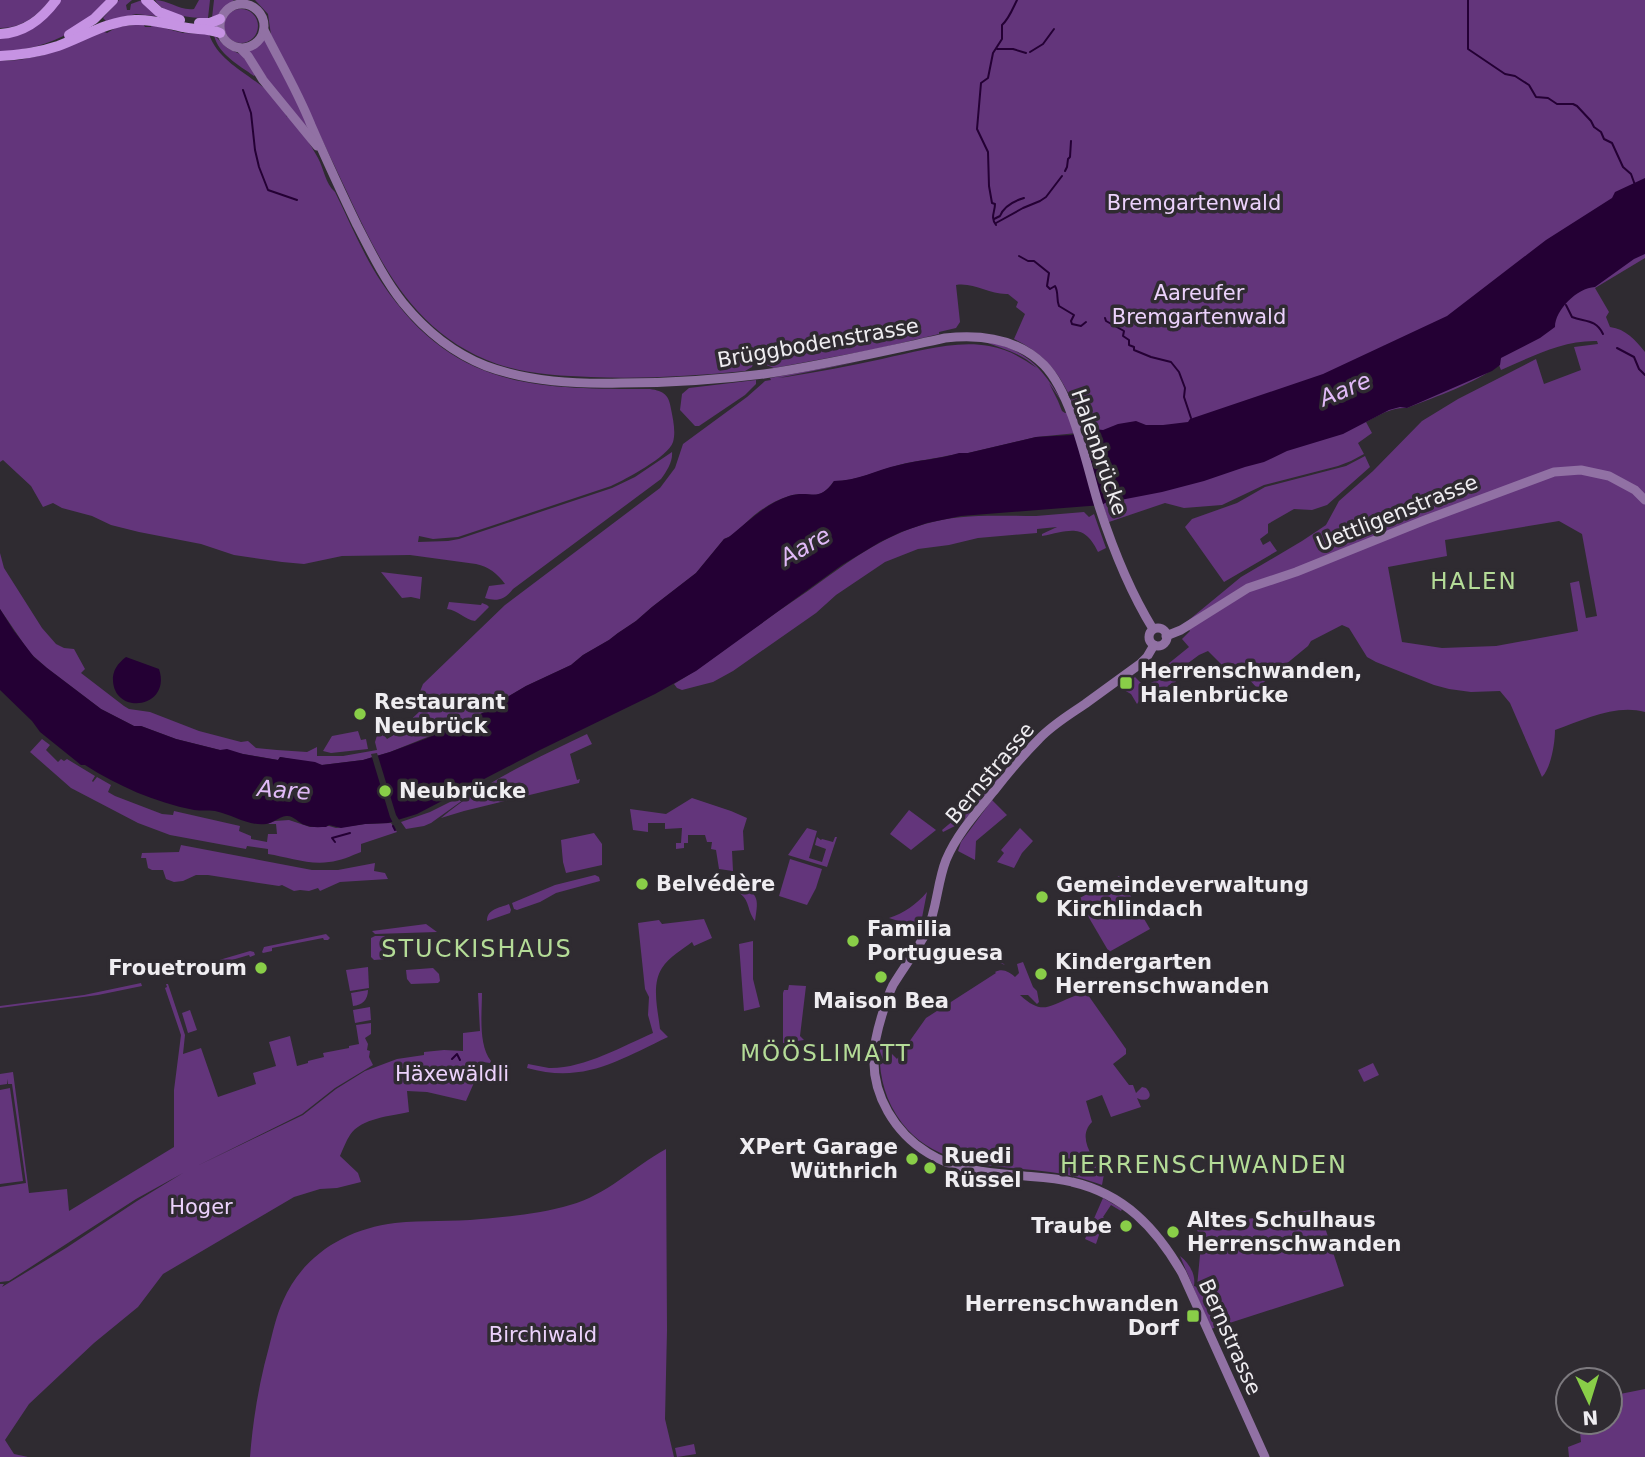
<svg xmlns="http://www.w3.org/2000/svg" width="1645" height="1457" font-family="'DejaVu Sans',sans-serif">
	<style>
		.green { fill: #63357b; fill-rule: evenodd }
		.water { fill: #240034 }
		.pier { fill: #2f2b31 }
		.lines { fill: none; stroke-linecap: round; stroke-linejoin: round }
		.stream { stroke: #240034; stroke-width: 2 }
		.secondary { stroke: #9171a4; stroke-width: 9 }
		.motorway { stroke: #c693e3; stroke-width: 10 }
		.poi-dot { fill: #89ce48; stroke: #2f2b31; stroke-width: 2.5 }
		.labels { text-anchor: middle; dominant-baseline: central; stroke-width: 7; stroke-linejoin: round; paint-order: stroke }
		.park-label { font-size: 21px; fill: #ecd2fc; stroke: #2f2b31 }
		.street-label { font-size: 21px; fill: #efedf1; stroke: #2f2b31 }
		.poi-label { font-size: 21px; font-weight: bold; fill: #efedf1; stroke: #2f2b31; text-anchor: start }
		.water-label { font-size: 23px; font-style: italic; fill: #e1baf8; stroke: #2f2b31 }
		.neighbourhood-label { font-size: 23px; letter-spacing: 2px; fill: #b4dc97; stroke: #2f2b31 }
		.quarter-label { font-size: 24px; letter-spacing: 2px; fill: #b4dc97; stroke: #2f2b31 }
	</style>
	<rect width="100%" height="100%" fill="#2f2b31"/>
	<!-- green -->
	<g class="green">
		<path d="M0,0H50C37,16 22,28 0,28Z"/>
		<path d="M59,0H109C96,10 84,23 70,32C50,45 24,50 0,52V36H8Z"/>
		<polygon points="119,0 132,0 126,5 127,10 130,10 131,4 142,0 164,17 136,14 106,21 103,18"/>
		<path d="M155,0C169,0 179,11 194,9L199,0H210L208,18C190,18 165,16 155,0Z"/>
		<path d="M214,0H234C228,5 219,16 212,18Z"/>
		<path d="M255,0H1645V258L1595,288L1609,312L1606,317L1610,327C1626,329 1635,340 1645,352V712C1615,704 1584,720 1555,730C1555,743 1551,768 1542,777L1510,703L1500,691L1471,692L1449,689L1434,685L1376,662L1367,657L1349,628L1342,625L1311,641L1308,646L1257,688L1245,675L1238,681L1208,651L1199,655L1172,675L1176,682L1169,685L1156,698L1142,697L1137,704L1131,694L1122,689L1135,677L1144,686C1154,682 1163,676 1169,668L1168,664L1189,647L1182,639L1190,631L1184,624L1241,577L1302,541L1326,525L1339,501L1373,471L1422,421L1458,399L1536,359L1544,384L1581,370L1574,347L1598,344L1597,341C1563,340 1531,357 1501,370L1499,365C1474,384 1437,396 1407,408C1392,407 1379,415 1366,422L1372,433L1358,443L1364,454L1351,461L1338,466L1264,485L1222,505L1184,508L1165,503L1109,522L1077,433L1036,437L968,453C960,453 954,455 946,456C928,460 910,461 892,467C873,473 854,481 834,481C818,504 811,490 789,496C775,500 761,509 750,519C742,526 735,535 724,539L696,573L652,607L636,621L618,633L609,640L583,655L571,665L526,686L509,696L498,706L435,734L390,752L363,760L322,765L280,757L278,760L220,750L176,739L141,726H134L101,709L47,668L30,653L0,609V553L4,568L42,628L56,644L64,648L74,649L85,669L81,673L124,706L129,709L150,712L199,731L241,742L248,741L256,748L277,750L307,752L317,747V756H343L377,750L375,742L379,729L387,739L397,733L420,711L417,699L423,684L505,605L660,488L675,468L683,444L747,397L765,381L771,380L770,378L863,361L778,378L786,377C818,372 850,366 882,359C916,352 954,340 989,346C1008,349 1022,358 1037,368C1020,352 1005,350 985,342C1024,347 1044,369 1062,402L1049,383L1058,401L1062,411L1065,413L1074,410C1073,402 1070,396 1066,389C1054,365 1038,351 1014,339L1025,314L1016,307L1018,302L1008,294C990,295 974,282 956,285L960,322L956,328L939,332V334L876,349L774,368L766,365L760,354H756L752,367L745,371C694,376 643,379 591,377C560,376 527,374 497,364C405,331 375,250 336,169C315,124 293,80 271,35L268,14ZM1559,521L1582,534L1597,616L1586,618L1579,581L1570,583L1578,631L1496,646L1442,648L1402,642L1388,567L1447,556L1445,540Z"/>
		<circle cx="241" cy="26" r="17"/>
		<path d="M143,24L145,27H151L152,25L183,33L209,34C221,71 273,80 287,117L289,116C300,129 310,143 318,158C324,169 325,183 335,192C350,222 363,255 382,283C453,389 534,389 650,389C664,391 669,395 671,409C673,419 676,432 673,442C668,457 626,479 611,486L458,537L433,539L419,536L418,542L448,541L459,539L612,488L635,477L672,452C673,461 667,471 661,479L513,589C505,599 498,602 485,598L489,586L505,584C497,573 489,567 476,564L410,555L342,556L304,564L282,562L234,555L201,544L139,532L111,525L92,516L62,508L53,503L43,507L31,486L3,460L0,462V61L19,60L44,55L102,31L107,33L117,27Z"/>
		<path d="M214,35L227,48L242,55L256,74L254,76C239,65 218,54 214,35Z"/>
		<polygon points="262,40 266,40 308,124 307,127 270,85 248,53 249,50 258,46"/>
		<polygon points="756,380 756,384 745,395 699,426 695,426 680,410 682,394 689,388"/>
		<polygon points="1365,456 1370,467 1327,505 1312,510 1294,509 1268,524 1268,533 1260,539 1263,545 1270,541 1277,551 1224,582 1185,527 1192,519 1237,503 1265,487 1346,466"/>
		<path d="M1084,512L1089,517L1094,514L1106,548L1098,552C1084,522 1069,531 1042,536V534L1057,527L1037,529V533L978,538L949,545L918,549L885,562L836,595L816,613L733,671L713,682L682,690L677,688L674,684C705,666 732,643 762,623C782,608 803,595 823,580C855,557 886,535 925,524C961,513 999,516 1036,516C1052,515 1068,513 1084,512Z"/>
		<polygon points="381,572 422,577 420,599 411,597 402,598"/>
		<path d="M449,602L481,605L482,603L487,605L489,607L475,621C465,620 458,610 447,609Z"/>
		<polygon points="358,731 361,740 366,739 368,749 331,753 323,751 332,736"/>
		<path d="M587,734L592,744L570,754L577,780L580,779L579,783L464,811L441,818C484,782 537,758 587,734Z"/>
		<path d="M42,739L50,745L46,750L58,762L61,759L64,761L67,759L95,776L92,781L93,782L97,777L111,785L108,792L115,796L162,814L173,815L174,811L240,826L239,831L251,836V839L267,842L268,834H277L276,824H267L275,821L289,820L310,827L329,826L336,828L365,824L391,823L397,832L361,844V852C351,856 340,861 329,862C309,865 287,857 268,854V849L247,846L246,849L170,835L138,823L71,788L30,752Z"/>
		<polygon points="1007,768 963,822 943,832 942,830 979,799"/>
		<polygon points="466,794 470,795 431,823 424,826 406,829 401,822 430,812"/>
		<polygon points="692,798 731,811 747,818 743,831 744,850 732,851 733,871 719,869 716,850 711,849 712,842 707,842 705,835 688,835 688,843 684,843 684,848 676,849 676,843 681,843 682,828 665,829 665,823 648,823 648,832 633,830 630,809 666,814"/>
		<polygon points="992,800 1007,815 976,841 975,860 958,851 961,842"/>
		<polygon points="909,810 936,830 911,850 890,834"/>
		<polygon points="807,828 817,831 809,858 822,862 826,849 815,845 817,837 821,840 822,839 833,842 835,837 837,837 827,867 788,855"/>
		<polygon points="1020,828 1033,841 1022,853 1014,868 997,862 1004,853 1001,850"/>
		<polygon points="594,833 602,844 602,865 566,873 563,862 561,840"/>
		<polygon points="181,845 312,870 338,870 375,863 374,871 385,873 388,879 340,882 320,891 318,888 309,891 300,890 294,891 282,885 279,886 208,875 196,875 183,881 174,882 166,879 163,870 152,870 148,868 146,858 141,858 142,853 179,852"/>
		<polygon points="790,859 822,869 816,888 807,905 779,896"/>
		<polygon points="595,875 599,877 600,881 556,893 540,902 517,910 514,909 512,903 555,885"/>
		<polygon points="1119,876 1150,929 1109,952 1078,899"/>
		<path d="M733,885C759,892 759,897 755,921C745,907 752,899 733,889Z"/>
		<path d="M927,892L920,928L889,918C904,913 916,905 927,892Z"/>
		<path d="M509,904L511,910L510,913L487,921C487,909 499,908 509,904Z"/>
		<path d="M704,919L712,938L694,946L692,942C683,949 669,957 662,968C651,985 658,1010 660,1029L668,1037C619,1060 584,1084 527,1068L528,1064C535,1065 542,1067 549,1068C583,1069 623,1046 653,1033L648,1015L649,997L645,989L638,923L659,920L662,924Z"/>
		<polygon points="426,924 437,932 375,934 372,931"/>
		<polygon points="326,934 330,938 328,940 324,940 323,938 272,948 272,951 263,953 262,952 264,947"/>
		<polygon points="375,936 386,936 387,959 374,960 371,957 371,938"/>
		<polygon points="753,941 753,979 760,1007 744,1011 739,944"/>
		<polygon points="975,947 989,952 1005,965 988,958 977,958 972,952"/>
		<polygon points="250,951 254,952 255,955 250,957 249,955 194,971 194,974 189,974 189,971 192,968"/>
		<path d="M1023,962L1033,987L1037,991L1039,1002L1037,1004L1028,995H1020C1042,1015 1047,1007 1072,997C1079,994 1081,993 1088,995L1126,1049V1054L1113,1064L1129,1085H1133L1136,1093L1142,1087L1146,1088C1155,1097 1146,1103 1137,1098L1141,1107L1111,1117L1102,1095L1086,1101L1092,1122C1076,1138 1094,1159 1104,1174L1102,1185C1085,1179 1068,1174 1050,1172C998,1165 937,1169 902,1123C883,1098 878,1071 880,1042L897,1059L926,1018L996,973L995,972C1003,968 1009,972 1015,977L1019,973L1017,964Z"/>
		<polygon points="368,967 369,988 350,991 346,970"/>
		<polygon points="433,968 439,974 440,981 438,983 411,984 407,979 406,970"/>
		<polygon points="141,983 142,986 98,995 0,1008 0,1006 84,995"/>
		<path d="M166,984H168L185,1035L183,1054L201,1048L218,1097L256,1084L253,1073L276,1066L269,1042L290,1036L297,1066L308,1063V1061L324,1057L323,1053L349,1048V1046L359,1044L356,1025L371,1023V1034L365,1038L368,1044L367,1050L370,1051L369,1057L373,1065L335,1088L302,1114L197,1166L303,1115L336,1089L365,1071L397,1059L424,1055V1052L444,1050L463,1051V1033L480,1031L478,993H482C482,1013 478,1045 491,1061L490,1063L483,1062L466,1101L427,1092L407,1091L409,1112C391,1116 361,1118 350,1135C346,1141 343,1149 340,1156L358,1173L361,1182L337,1188L320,1189L294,1197L163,1274L138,1307L94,1343L29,1404L5,1440L14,1454L28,1457H0V1284H4L2,1287L66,1248L137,1201L183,1173L136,1199L9,1281L0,1282V1187L26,1183L12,1084H8L7,1079V1084L0,1085V1074L13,1072L29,1193L67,1189L69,1211L174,1147V1090L181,1035L165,988L167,987Z"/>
		<polygon points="789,985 806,986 800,1036 804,1040 783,1043 783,993 784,990 788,990"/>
		<path d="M368,990C368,1000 362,1005 353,1006L351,993Z"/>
		<polygon points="370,1007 371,1020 355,1023 353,1010"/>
		<polygon points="190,1010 197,1030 188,1033 182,1013"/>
		<polygon points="1373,1063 1379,1075 1364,1082 1358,1070"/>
		<polygon points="10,1088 23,1181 0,1184 0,1090"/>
		<path d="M666,1149L667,1330L665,1419L674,1457H250C253,1419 259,1383 269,1347C273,1332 276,1316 283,1301C303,1255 346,1229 395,1223C424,1220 452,1222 481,1219C508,1217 544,1213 570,1205C607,1195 633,1167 666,1149Z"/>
		<polygon points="1103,1198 1122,1209 1121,1211 1111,1205 1103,1217 1109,1222 1099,1235 1096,1244 1085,1239"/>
		<path d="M1319,1209L1344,1286L1211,1329L1180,1256C1189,1263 1196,1274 1194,1286L1197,1287L1201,1244L1197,1229L1226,1222Z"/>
		<polygon points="1645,1389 1645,1457 1569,1457 1568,1447 1581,1442 1579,1422 1610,1422 1610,1396"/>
		<polygon points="694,1444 696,1454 677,1457 675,1448"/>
	</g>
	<!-- water -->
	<g class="water">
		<path d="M1645,178V254L1634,259L1595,287C1577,288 1555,310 1555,327L1540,338L1501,358L1500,365L1492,371L1407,408L1400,407L1389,410L1343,434L1287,451L1264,462L1245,467L1204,481L1162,492L1105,503L1102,505L961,516L927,523L901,532L880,542L842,565L696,671L655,694L540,750L417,814L388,823L365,824L341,828L329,825L326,827C320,827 311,828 305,825C298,823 294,815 286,816C279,817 273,823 266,824C247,826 234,815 215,811C208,810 201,811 194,810C154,802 118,786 85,765H81L40,732L32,721L0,690V609L14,631L34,657L47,668L101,709L134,726H141L176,739L220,750L227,749L243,754L278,760L280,757L315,762L322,765L363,760L390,752L425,739L498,706L509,696L526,686L571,665L583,655L609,640L618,633L636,621L652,607L696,573L724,539L729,537C748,522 765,504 789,496C811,489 818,504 834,481C857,481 876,470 899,465C919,460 940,459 959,453H968L1036,437L1071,435L1095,429L1103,430L1118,424L1136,421L1146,425H1163L1188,422L1190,419L1323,374L1447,316L1546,240L1612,198L1615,192Z"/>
		<path d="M126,657L159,669C172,708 115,716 113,681C112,671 118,663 126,657Z"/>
	</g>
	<!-- pier -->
	<polygon class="pier" points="377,753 396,815 401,823 394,825 390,817 371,754"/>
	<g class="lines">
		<!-- stream -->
		<g class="stream">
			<polyline points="1468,0 1468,49 1505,74 1515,76 1529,85 1536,97 1548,98 1557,104 1573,104 1577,106 1591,121 1594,127 1601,132 1604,139 1612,143 1623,167 1631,174 1635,185"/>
			<polyline points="997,49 1013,49 1026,53"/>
			<polyline points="1030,52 1043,44 1054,29"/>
			<polyline points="243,90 251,113 255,150 259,167 268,190 297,200"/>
			<polyline points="1065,171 1067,167 1068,159 1070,157 1071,141"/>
			<path d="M994,219L1000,216C1004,206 1014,201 1024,198"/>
			<polyline points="996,223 1023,208 1040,201 1046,197 1062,176"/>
			<path d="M996,225C990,217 995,212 995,204L992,203L989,186L988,152L977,129L981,83L988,78L993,53L1002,39V25C1009,19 1013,8 1017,0"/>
			<path d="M1019,256L1028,261H1034L1049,273L1047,286L1050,289L1055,286C1059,293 1056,299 1059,306L1074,315L1071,321L1072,324L1081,326L1086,322"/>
			<path d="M1566,305L1572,317C1585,322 1596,319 1603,334"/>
			<polyline points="1105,318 1106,321 1124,331 1123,336 1129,340 1129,345 1134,347 1134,350 1151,357 1171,362 1179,372 1185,388 1184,397 1191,418"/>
			<polyline points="1617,348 1634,357 1639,369 1645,375"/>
			<polyline points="393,826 395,830"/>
			<polyline points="335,842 332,838 350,833"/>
			<polyline points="452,1059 457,1054 460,1060"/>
		</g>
		<!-- secondary -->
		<g class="secondary">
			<circle cx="242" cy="26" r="22"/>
			<path d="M264,30C280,62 298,92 311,125C326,159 341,192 357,225C371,252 384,279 403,303C425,330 453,353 486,366C529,382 576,384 621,383C669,383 717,380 764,374C825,365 885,351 945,338C981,334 1017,338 1044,365C1072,394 1086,463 1098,503C1112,547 1129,590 1153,629"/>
			<polyline points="240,48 248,56 263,80 317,146"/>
			<circle cx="1158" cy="637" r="9"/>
			<polyline points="1166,636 1181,630 1248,588 1296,572 1425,520 1554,472 1581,470 1609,476 1635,490 1645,500"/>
			<path d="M1154,645L1147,657L1140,664C1122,677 1103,691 1085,704C1069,715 1052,725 1039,739C1023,755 1008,773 994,791C976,813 957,834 946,860C937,883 937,909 927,931C917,950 904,967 893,985C888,995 885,1005 882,1015C878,1028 874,1042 874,1056C872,1095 895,1133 928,1153C953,1169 985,1173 1014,1175C1033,1177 1053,1177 1072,1182C1124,1194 1156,1228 1182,1273L1265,1457"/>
		</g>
		<!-- motorway -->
		<g class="motorway">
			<polyline points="146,0 159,12 180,20"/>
			<polyline points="199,23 210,23 220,19"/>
			<path d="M0,34C25,33 42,19 56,0"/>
			<polyline points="69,35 94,19 113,0"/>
			<path d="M0,56C19,55 40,52 58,46C83,37 108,21 135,20C152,19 167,24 183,27C195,30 208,28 220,33"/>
		</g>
	</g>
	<!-- markers -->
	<g class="poi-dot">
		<rect x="1119" y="676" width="14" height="14" rx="3.5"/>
		<circle cx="360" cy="714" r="7"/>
		<circle cx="385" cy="791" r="7"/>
		<circle cx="642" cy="884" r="7"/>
		<circle cx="1042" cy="897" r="7"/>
		<circle cx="853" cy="941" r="7"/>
		<circle cx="261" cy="968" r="7"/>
		<circle cx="1041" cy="974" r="7"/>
		<circle cx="881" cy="977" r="7"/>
		<circle cx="912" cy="1159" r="7"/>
		<circle cx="930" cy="1168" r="7"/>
		<circle cx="1126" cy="1226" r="7"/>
		<circle cx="1173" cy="1232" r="7"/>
		<rect x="1186" y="1309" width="14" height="14" rx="3.5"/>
	</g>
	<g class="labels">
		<!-- park labels -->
		<g class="park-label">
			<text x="1194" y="203">Bremgartenwald</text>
			<text x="1199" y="293">Aareufer<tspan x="1199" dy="24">Bremgartenwald</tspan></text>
			<text x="452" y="1074">Häxewäldli</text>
			<text x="201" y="1207">Hoger</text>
			<text x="543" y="1335">Birchiwald</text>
		</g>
		<!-- street labels -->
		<g class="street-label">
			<text transform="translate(818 343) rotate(-10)">Brüggbodenstrasse</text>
			<text transform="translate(1099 452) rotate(71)">Halenbrücke</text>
			<text transform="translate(1397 513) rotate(-22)">Uettligenstrasse</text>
			<text transform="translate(990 773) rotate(-50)">Bernstrasse</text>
			<text transform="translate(1230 1337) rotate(66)">Bernstrasse</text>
		</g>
		<!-- poi labels -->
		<g class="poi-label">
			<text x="1140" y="671">Herrenschwanden,<tspan x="1140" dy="24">Halenbrücke</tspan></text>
			<text x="374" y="702">Restaurant<tspan x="374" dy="24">Neubrück</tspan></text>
			<text x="399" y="791">Neubrücke</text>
			<text x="656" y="884">Belvédère</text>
			<text x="1056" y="885">Gemeindeverwaltung<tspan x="1056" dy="24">Kirchlindach</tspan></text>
			<text x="867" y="929">Familia<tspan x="867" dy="24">Portuguesa</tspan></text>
			<text x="1055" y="962">Kindergarten<tspan x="1055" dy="24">Herrenschwanden</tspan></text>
			<text x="247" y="968" text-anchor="end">Frouetroum</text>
			<text x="881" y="1001" text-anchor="middle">Maison Bea</text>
			<text x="898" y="1147" text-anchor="end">XPert Garage<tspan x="898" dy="24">Wüthrich</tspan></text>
			<text x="944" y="1156">Ruedi<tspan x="944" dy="24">Rüssel</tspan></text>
			<text x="1187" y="1220">Altes Schulhaus<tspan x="1187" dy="24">Herrenschwanden</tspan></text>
			<text x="1112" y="1226" text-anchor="end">Traube</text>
			<text x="1179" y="1304" text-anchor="end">Herrenschwanden<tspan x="1179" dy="24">Dorf</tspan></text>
		</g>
		<!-- water labels -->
		<g class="water-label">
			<text transform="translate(1345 389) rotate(-23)">Aare</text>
			<text transform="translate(805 546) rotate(-30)">Aare</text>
			<text transform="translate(284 790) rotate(4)">Aare</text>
		</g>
		<!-- neighbourhood labels -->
		<g class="neighbourhood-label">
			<text x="1474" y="581">HALEN</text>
			<text x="826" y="1053">MÖÖSLIMATT</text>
		</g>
		<!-- quarter labels -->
		<g class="quarter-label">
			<text x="477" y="949">STUCKISHAUS</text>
			<text x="1204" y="1165">HERRENSCHWANDEN</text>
		</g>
	</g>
	<!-- north arrow -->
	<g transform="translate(1589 1401) rotate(176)"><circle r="33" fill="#2f2b31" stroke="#7c797e" stroke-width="2"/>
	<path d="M0-5L12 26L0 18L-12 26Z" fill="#89ce48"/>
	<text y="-10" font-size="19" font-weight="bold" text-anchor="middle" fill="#efedf1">N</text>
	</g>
</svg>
